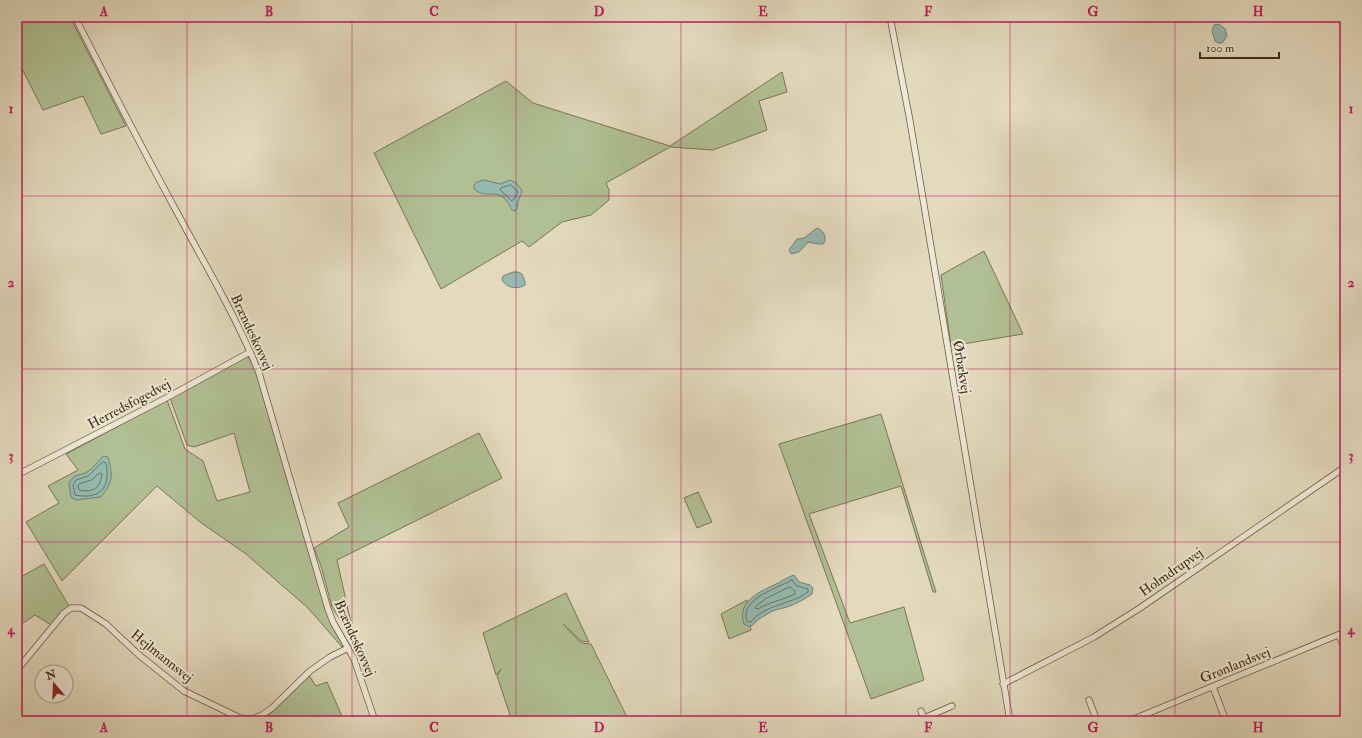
<svg xmlns="http://www.w3.org/2000/svg" width="1362" height="738" font-family="'IM FELL Double Pica',serif">
	<style>
		.green { fill: #b0c094; stroke: #787652 }
		.water { fill: #95bbb1; stroke: #738271 }
		.lines { fill: none; stroke-linecap: round; stroke-linejoin: round }
		.shore { stroke: #6a7460; stroke-width: 1 }
		.minor-casing { stroke: #68583c; stroke-width: 7 }
		.minor { stroke: #ede7d5; stroke-width: 5.5 }
		.grid { fill: none; stroke: #c2185b; stroke-width: 1; stroke-opacity: 0.55 }
		.labels { text-anchor: middle; dominant-baseline: central; stroke-width: 4; stroke-linejoin: round; paint-order: stroke }
		.street-label { font-size: 14px; fill: #3f2c10; stroke: #ede7d5 }
		.neatline { fill: none; stroke: #c2185b; stroke-width: 1.5 }
		.grid-label { font-size: 13px; text-anchor: middle; font-weight: bold; fill: #c2185b }
	</style>
	<rect width="100%" height="100%" fill="#e3dabe"/>
	<filter id="stains"><feTurbulence type="fractalNoise" baseFrequency=".005" numOctaves="4"/><feColorMatrix values="0 0 0 0 .2 0 0 0 0 .09 0 0 0 0 .02 0 0 0 .5 -.17"/></filter>
	<radialGradient id="worn" r=".72"><stop offset=".6" stop-color="#630" stop-opacity="0"/><stop offset="1" stop-color="#630" stop-opacity=".3"/></radialGradient>
	<!-- green -->
	<g class="green">
		<polygon points="17,17 70,17 126,126 101,134 83,96 43,110 17,59"/>
		<polygon points="782,72 787,92 759,101 767,130 713,150 670,147 606,183 609,190 609,200 591,215 562,222 529,247 522,241 441,289 374,153 506,81 533,103 670,146"/>
		<polygon points="984,251 1023,334 951,346 941,275"/>
		<polygon points="248,356 255,369 322,595 344,645 342,647 308,608 246,554 200,522 157,486 62,581 26,522 59,503 48,486 78,470 66,454 167,400 185,449 203,461 217,501 250,492 234,433 194,447 187,445 170,398"/>
		<polygon points="881,414 936,592 933,592 901,486 809,514 850,623 904,607 924,680 871,699 779,444"/>
		<polygon points="479,433 502,478 337,560 356,645 332,607 321,566 314,548 349,527 338,503"/>
		<polygon points="698,492 712,522 697,528 684,498"/>
		<polygon points="44,564 69,606 51,625 35,615 17,627 17,579"/>
		<polygon points="566,593 589,642 581,641 563,624 581,643 591,644 629,721 512,721 497,676 501,669 496,675 483,633"/>
		<polygon points="747,600 751,630 729,639 721,614"/>
		<polygon points="308,674 316,686 327,682 344,721 263,721"/>
	</g>
	<!-- water -->
	<g class="water">
		<polygon points="1219,24 1225,29 1227,36 1222,43 1218,43 1215,41 1212,31 1214,25"/>
		<path d="M484,180L500,184L510,180L516,183L521,189L522,192L518,201L517,209L515,211L512,210C510,206 507,200 503,197C492,190 486,199 474,189V185L477,182Z"/>
		<path d="M817,228C824,231 825,234 825,241L823,244H818L808,242L799,252L791,254L789,250L797,239L804,238Z"/>
		<path d="M513,272H518L522,274L525,282V285C517,290 507,288 502,280L503,276Z"/>
		<path d="M103,456L108,457C113,476 113,482 101,497L76,500L71,497L69,483C76,472 77,477 87,472C93,468 98,462 103,456Z"/>
		<path d="M794,575L799,582L810,585L813,588L812,594C805,599 796,604 787,607C781,609 775,609 769,613C766,615 762,617 759,619C753,624 752,629 744,624C736,601 761,591 778,583C783,580 788,577 794,575Z"/>
	</g>
	<g class="lines">
		<!-- shore -->
		<g class="shore">
			<polygon points="511,185 518,192 512,201 500,190 501,188"/>
			<path d="M103,462L106,463C109,479 107,494 88,496C84,496 79,496 75,495L73,485L76,480L88,476Z"/>
			<path d="M100,473L102,474C100,488 94,493 79,490L78,486L79,484L91,480Z"/>
			<path d="M792,580L797,586L808,589V592C791,605 765,604 751,622L747,621C739,599 778,588 792,580Z"/>
			<path d="M790,587L795,591V594C782,600 770,602 758,609L755,608L756,606L765,599Z"/>
		</g>
		<!-- minor casing -->
		<g class="minor-casing">
			<g id="minor">
				<path d="M75,17C109,84 143,150 179,216C207,268 237,318 259,373L328,609L333,622L354,659L375,721"/>
				<polyline points="890,17 910,121 1010,721"/>
				<polyline points="17,475 168,397 250,352"/>
				<polyline points="1339,635 1345,650"/>
				<polyline points="17,670 64,613 71,608 81,608 106,624 139,655 184,691 240,718 252,719 262,715 272,708 310,671 330,657 348,648"/>
				<polyline points="1003,684 1094,637 1140,608 1345,467"/>
				<polyline points="1213,687 1226,721"/>
				<polyline points="1089,700 1097,721"/>
				<polyline points="921,711 925,721"/>
				<polyline points="924,718 952,706"/>
				<polyline points="1129,721 1345,632"/>
			</g>
		</g>
		<!-- minor -->
		<use href="#minor" class="minor"/>
	</g>
	<!-- grid -->
	<path class="grid" d="M187,17V721M352,17V721M516,17V721M681,17V721M846,17V721M1010,17V721M1175,17V721M17,196H1345M17,369H1345M17,542H1345"/>
	<g class="labels">
		<!-- street labels -->
		<g class="street-label">
			<text transform="translate(252 332) rotate(65)">Brændeskovvej</text>
			<text transform="translate(962 367) rotate(81)">Ørbækvej</text>
			<text transform="translate(129 404) rotate(-28)">Herredsfogedvej</text>
			<text transform="translate(1171 572) rotate(-35)">Holmdrupvej</text>
			<text transform="translate(355 638) rotate(66)">Brændeskovvej</text>
			<text transform="translate(162 656) rotate(39)">Hejlmannsvej</text>
			<text transform="translate(1235 665) rotate(-22)">Grønlandsvej</text>
		</g>
	</g>
	<!-- margin -->
	<rect width="1362" height="738" fill="none" stroke="#e3dabe" stroke-width="44"/>
	<!-- north arrow -->
	<g transform="translate(54 684) rotate(341)"><circle r="19" fill="#ede7d5" stroke="#a79c86"/>
	<path d="M0-3L7 15L0 10L-7 15Z" fill="#8f2418"/>
	<text y="-6" font-size="11" font-weight="bold" text-anchor="middle" fill="#3f2c10">N</text>
	</g>
	<!-- scale -->
	<path d="M1200 52v6h79v-6" fill="none" stroke="#3f2c10" stroke-width="2"/>
	<text x="1206" y="52" font-size="12" fill="#3f2c10" stroke="#ede7d5" stroke-width="3" paint-order="stroke">100 m</text>
	<rect x="22" y="22" width="1318" height="694" class="neatline"/>
	<g class="grid-label">
		<text x="104" y="16">A</text>
		<text x="269" y="16">B</text>
		<text x="434" y="16">C</text>
		<text x="599" y="16">D</text>
		<text x="763" y="16">E</text>
		<text x="928" y="16">F</text>
		<text x="1093" y="16">G</text>
		<text x="1258" y="16">H</text>
		<text x="11" y="113">1</text>
		<text x="1351" y="113">1</text>
		<text x="11" y="287">2</text>
		<text x="1351" y="287">2</text>
		<text x="11" y="460">3</text>
		<text x="1351" y="460">3</text>
		<text x="11" y="634">4</text>
		<text x="1351" y="634">4</text>
		<text x="104" y="732">A</text>
		<text x="269" y="732">B</text>
		<text x="434" y="732">C</text>
		<text x="599" y="732">D</text>
		<text x="763" y="732">E</text>
		<text x="928" y="732">F</text>
		<text x="1093" y="732">G</text>
		<text x="1258" y="732">H</text>
	</g>
	<rect width="100%" height="100%" filter="url(#stains)"/>
	<rect width="100%" height="100%" fill="url(#worn)"/>
</svg>
